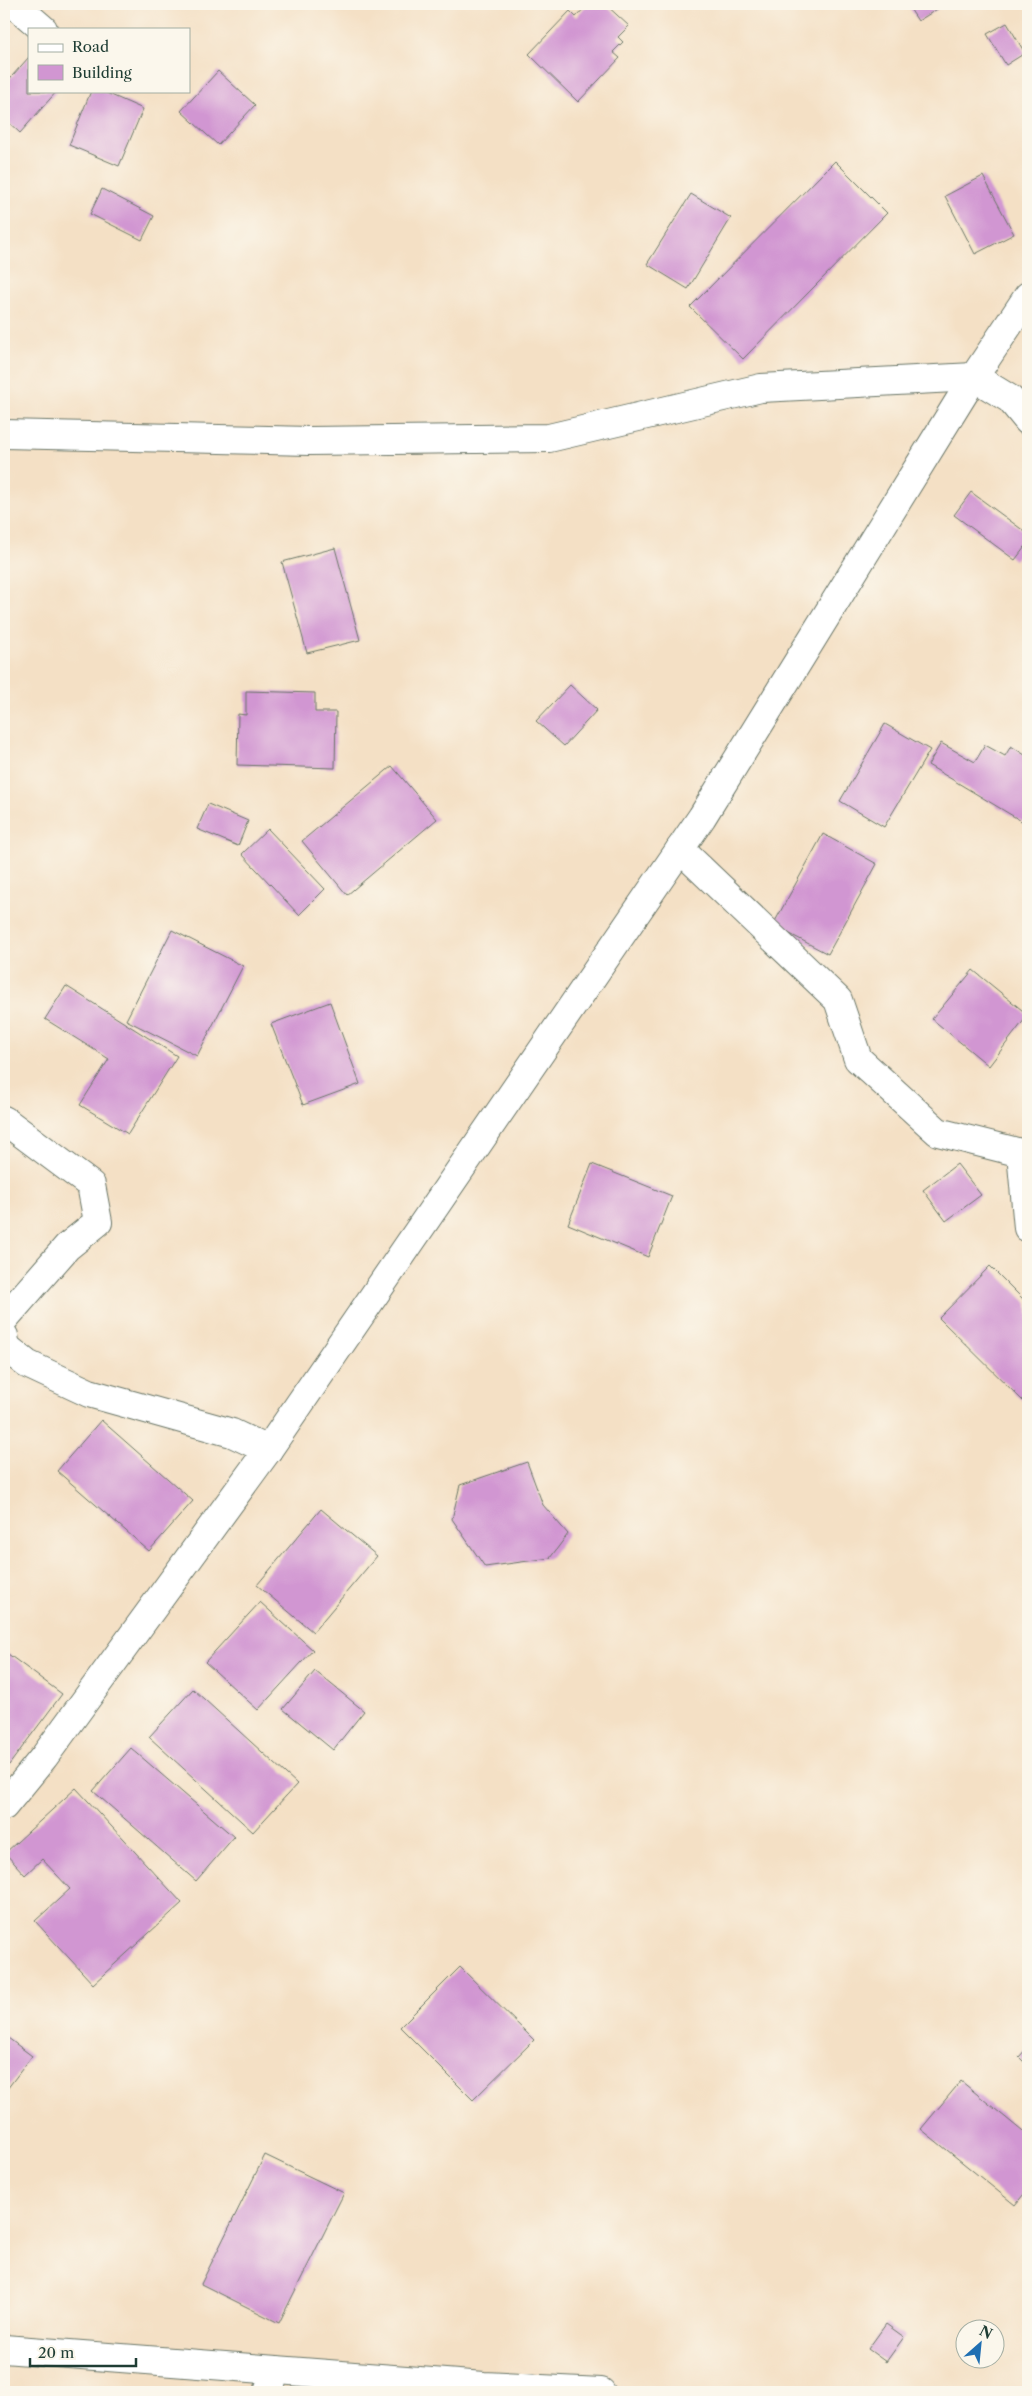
<svg xmlns="http://www.w3.org/2000/svg" width="1032" height="2396" font-family="'Libre Caslon Text',serif">
	<style>
		.building { fill: #d196d2 }
		.lines { fill: none; stroke-linecap: round; stroke-linejoin: round }
		.street-casing { stroke: #6a7667; stroke-width: 30 }
		.secondary-casing { stroke: #6a7667; stroke-width: 30 }
		.street { stroke: #fff; stroke-width: 28 }
		.secondary { stroke: #fff; stroke-width: 28 }
	</style>
	<rect width="100%" height="100%" fill="#fbf7ec"/>
	<filter id="ink" filterUnits="userSpaceOnUse"><feTurbulence type="fractalNoise" baseFrequency=".02" numOctaves="2"/><feDisplacementMap in="SourceGraphic" scale="10" xChannelSelector="R" yChannelSelector="G"/><feConvolveMatrix kernelMatrix="1 2 1 2 8 2 1 2 1" color-interpolation-filters="sRGB"/></filter>
	<filter id="wash" filterUnits="userSpaceOnUse"><feTurbulence type="fractalNoise" baseFrequency=".0096" numOctaves="4" result="noise"/><feDisplacementMap in="SourceGraphic" scale="20" xChannelSelector="R" yChannelSelector="G"/><feGaussianBlur stdDeviation="1.12" result="paint"/><feColorMatrix in="noise" values="0 0 0 0 0 0 0 0 0 0 0 0 0 0 0 0 0 1.4 0 .05"/><feComposite in="paint" operator="in"/></filter>
	<g filter="url(#wash)">
		<rect width="100%" height="100%" fill="#f4e0c5"/>
		<g id="blocks">
			<!-- building -->
			<g class="building">
				<polygon points="588,4 605,4 629,26 618,37 623,42 613,52 620,58 578,102 529,54 570,11 576,17"/>
				<polygon points="907,4 936,4 939,8 918,21"/>
				<polygon points="1007,23 1025,53 1006,65 987,34"/>
				<polygon points="29,57 29,91 57,91 20,133 4,118 4,85"/>
				<polygon points="218,71 255,105 218,145 181,111"/>
				<polygon points="91,91 102,91 143,109 119,166 69,145"/>
				<polygon points="835,161 887,213 743,359 690,307"/>
				<polygon points="983,176 1014,234 975,254 945,196"/>
				<polygon points="102,189 154,216 142,240 90,214"/>
				<polygon points="691,194 731,218 688,289 647,264"/>
				<polygon points="971,492 1028,534 1028,543 1015,560 954,515"/>
				<polygon points="335,548 360,640 307,653 282,562"/>
				<polygon points="570,685 597,710 564,746 536,721"/>
				<polygon points="246,691 315,693 315,712 336,712 335,768 237,765 238,714 246,715"/>
				<polygon points="885,724 930,750 884,827 840,801"/>
				<polygon points="941,743 975,762 985,745 1005,756 1011,746 1028,757 1028,825 928,765"/>
				<polygon points="392,766 437,819 347,895 302,841"/>
				<polygon points="208,804 248,821 238,846 197,829"/>
				<polygon points="268,829 325,889 299,915 242,854"/>
				<polygon points="823,834 877,864 828,954 773,925"/>
				<polygon points="172,930 243,966 197,1056 126,1020"/>
				<polygon points="973,970 1028,1015 989,1066 932,1019"/>
				<polygon points="66,986 177,1056 128,1134 80,1105 109,1059 45,1019"/>
				<polygon points="330,1002 360,1084 303,1105 271,1024"/>
				<polygon points="592,1164 672,1196 648,1257 568,1224"/>
				<polygon points="957,1164 981,1195 946,1221 923,1190"/>
				<polygon points="990,1266 1028,1304 1028,1395 1023,1401 939,1318"/>
				<polygon points="101,1420 193,1501 149,1551 57,1471"/>
				<polygon points="527,1462 543,1505 568,1534 550,1558 485,1567 452,1519 460,1485"/>
				<polygon points="321,1509 377,1556 313,1632 257,1585"/>
				<polygon points="260,1602 313,1650 258,1710 205,1662"/>
				<polygon points="4,1651 62,1694 9,1765 4,1762"/>
				<polygon points="315,1671 364,1711 333,1750 283,1709"/>
				<polygon points="193,1689 297,1784 253,1832 149,1737"/>
				<polygon points="131,1748 234,1837 196,1881 93,1791"/>
				<polygon points="76,1788 182,1903 93,1984 35,1921 70,1889 42,1859 25,1875 5,1853"/>
				<polygon points="460,1967 534,2040 473,2100 400,2027"/>
				<polygon points="4,2035 32,2056 4,2093"/>
				<polygon points="1028,2047 1028,2066 1019,2057"/>
				<polygon points="961,2081 1028,2136 1028,2189 1015,2205 921,2129"/>
				<polygon points="265,2155 344,2193 279,2323 201,2284"/>
				<polygon points="886,2324 904,2337 886,2362 868,2349"/>
			</g>
		</g>
	</g>
	<g filter="url(#ink)">
		<use href="#blocks" fill-opacity="0" stroke="#6a7667" stroke-width="1"/>
		<g class="lines">
			<!-- street casing -->
			<g class="street-casing">
				<g id="street">
					<polyline points="14,4 43,29"/>
					<polyline points="4,434 309,441 549,438 761,388 974,377 1010,399 1028,421"/>
					<polyline points="680,849 838,1000 858,1059 938,1132 1021,1153 1028,1228"/>
					<polyline points="4,1120 91,1185 98,1222 67,1247 4,1319"/>
					<polyline points="4,1336 6,1347 27,1364 89,1393 232,1433 268,1450"/>
					<polyline points="4,1806 44,1757 268,1450 702,817 974,377 1028,296"/>
					<polyline points="268,2392 276,2370"/>
				</g>
			</g>
			<!-- secondary casing -->
			<g class="secondary-casing">
				<polyline id="secondary" points="4,2349 484,2386 601,2392"/>
			</g>
			<!-- street -->
			<use href="#street" class="street"/>
			<!-- secondary -->
			<use href="#secondary" class="secondary"/>
		</g>
	</g>
	<!-- margin -->
	<rect width="1032" height="2396" fill="none" stroke="#fbf7ec" stroke-width="20"/>
	<!-- legend -->
	<rect x="28" y="28" width="162" height="65" fill="#fbf7ec" stroke="#a3ada2"/>
	<rect x="38" y="44" width="25" height="8" fill="#ffffff" stroke="#a3ada2"/>
	<text x="72" y="52" font-size="15" fill="#1f3d34">Road</text>
	<rect x="38" y="65" width="25" height="15" fill="#d196d2" stroke="#a3ada2"/>
	<text x="72" y="78" font-size="15" fill="#1f3d34">Building</text>
	<!-- north arrow -->
	<g transform="translate(980 2344) rotate(27)"><circle r="24" fill="#fbf7ec" stroke="#a3ada2"/>
	<path d="M0-4L9 19L0 12L-9 19Z" fill="#1f6fb2"/>
	<text y="-8" font-size="14" font-weight="bold" text-anchor="middle" fill="#1f3d34">N</text>
	</g>
	<!-- scale -->
	<path d="M30 2358v8h106v-8" fill="none" stroke="#1f3d34" stroke-width="2.5"/>
	<text x="38" y="2358" font-size="15" fill="#1f3d34" stroke="#fbf7ec" stroke-width="4" paint-order="stroke">20 m</text>
</svg>
